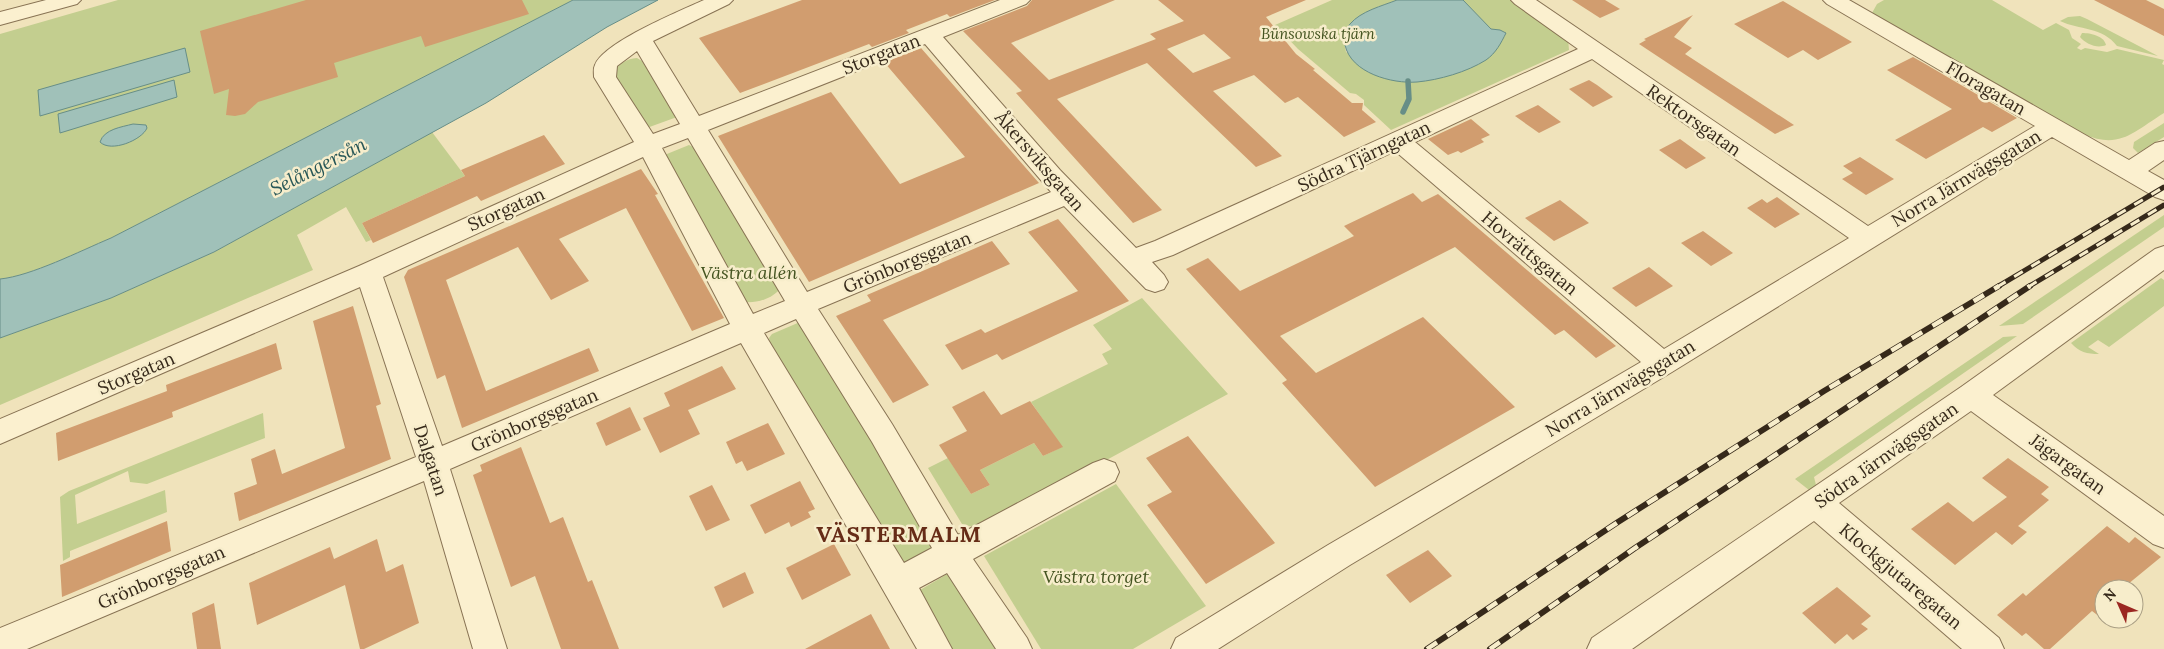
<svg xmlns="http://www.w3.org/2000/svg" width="2164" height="649" font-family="Lora,serif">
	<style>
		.green { fill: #c3ce8f }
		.water { fill: #a0c1b9; stroke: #678e87 }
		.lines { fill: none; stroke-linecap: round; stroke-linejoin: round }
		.stream { stroke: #678e87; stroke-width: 5.5 }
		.building { fill: #d19d6f; fill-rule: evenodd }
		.minor-casing { stroke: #887354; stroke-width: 2 }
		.minor { fill: #fbf0cf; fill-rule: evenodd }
		.rail-far1-casing { stroke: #36291a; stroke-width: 5 }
		.rail-casing { stroke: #36291a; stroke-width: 6 }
		.rail-far1 { stroke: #f7edcb; stroke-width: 3; stroke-dasharray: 10; stroke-linecap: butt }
		.rail { stroke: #f7edcb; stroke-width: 4.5; stroke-dasharray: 12; stroke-linecap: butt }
		.labels { text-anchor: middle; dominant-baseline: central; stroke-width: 5; stroke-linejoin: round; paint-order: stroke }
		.far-park-label { font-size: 15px; font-style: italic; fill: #445420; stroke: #f7edcb }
		.street-label { font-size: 18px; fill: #36291a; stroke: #f7edcb }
		.park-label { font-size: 18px; font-style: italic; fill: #445420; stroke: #f7edcb }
		.water-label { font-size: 19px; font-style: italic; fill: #285757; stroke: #f7edcb }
		.district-label { font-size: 22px; font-weight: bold; letter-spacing: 1px; fill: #662c17; stroke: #f7edcb }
	</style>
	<rect width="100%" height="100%" fill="#f0e3bb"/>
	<!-- green -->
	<g class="green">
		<path d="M118,0H573L111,238C80,251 31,276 0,279V34Z"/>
		<path d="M1332,0H1397C1371,10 1338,17 1346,52L1386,78L1416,82L1467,69L1500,30H1491L1463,0H1511L1568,39L1569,50L1391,130L1364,105V100L1356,94L1350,93L1298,49L1275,25Z"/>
		<path d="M1884,0H1992L2043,30L2056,23L2069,30L2072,38L2081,44L2077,48L2081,50L2085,48L2107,52L2117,49L2164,60L2162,64L2164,65V113C2133,132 2120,150 2083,134L1872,13L1877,4Z"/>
		<path d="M2080,16L2087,19L2158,56L2117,46C2103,27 2079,30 2060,21L2068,17Z"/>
		<path d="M2082,33C2091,33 2104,36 2106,45C2097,49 2086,44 2080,37Z"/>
		<path d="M637,58L642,61L677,117L644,129L613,81V71C621,63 626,59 637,58Z"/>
		<polygon points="2164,123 2164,137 2138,153 2133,148 2134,142"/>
		<polygon points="432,132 465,176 362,223 371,240 366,242 346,207 297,235 313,270 0,405 0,338 111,298 214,252"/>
		<path d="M689,145L693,147L781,287C775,298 757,303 746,302L662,156Z"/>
		<polygon points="2164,215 2164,227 2023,324 1999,326"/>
		<path d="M2161,278L2164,280V306L2109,347L2098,340L2088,347L2099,354C2087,354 2079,352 2071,343Z"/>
		<polygon points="1142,298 1228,394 1101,463 973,527 962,524 928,468 948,458 971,494 990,485 980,470 1034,443 1043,456 1062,447 1031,402 1108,364 1102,354 1112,349 1093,325"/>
		<polygon points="800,322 807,324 934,552 908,567 898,565 770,343 769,338 772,334"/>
		<polygon points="2017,336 1814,477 1816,485 1809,490 1795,479 2003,337"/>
		<polygon points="263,413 265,438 147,484 130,482 128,471 75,495 77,524 165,490 167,512 70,551 70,557 63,561 60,497 69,491"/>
		<polygon points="1116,484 1206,606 1133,649 1041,649 984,556"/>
		<polygon points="949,573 1002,649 948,649 919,598 920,590"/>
	</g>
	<!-- water -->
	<g class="water">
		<path d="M573,0H658L607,27L486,103L214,252L111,298L0,338V279C31,276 80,251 111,238Z"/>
		<path d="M1397,0H1463L1491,29L1500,30L1506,33C1501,43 1496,53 1486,60C1467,72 1439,80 1417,82C1392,84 1351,73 1345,45C1343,37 1345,30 1350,24C1361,11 1382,6 1397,0Z"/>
		<polygon points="185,48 190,72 40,116 38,90"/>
		<polygon points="174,80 177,97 60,133 58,114"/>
		<path d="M133,124L146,125L147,128C142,140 111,153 100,142C104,129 122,127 133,124Z"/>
	</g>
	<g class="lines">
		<!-- stream -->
		<polyline class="stream" points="1403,112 1409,99 1408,81"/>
	</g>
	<!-- building -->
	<g class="building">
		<polygon points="306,0 522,0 529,14 425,47 421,36 334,63 338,77 258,102 245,114 235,116 226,115 229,89 214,94 200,31"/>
		<polygon points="802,0 995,0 950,17 947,14 906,30 909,33 872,47 869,44 740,93 699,38"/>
		<path d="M1032,0H1115L1011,43L1049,80L1156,39L1150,34L1184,21L1158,0H1306L1266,17L1296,54L1315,69L1313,70L1352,103H1363L1362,110L1376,122L1344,137L1298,97L1285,103L1254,75L1213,91L1282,156L1256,167L1147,63L1057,99L1162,210L1133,223L1016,93L1022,91L963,31L1027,6ZM1204,34L1231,58L1193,73L1167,49Z"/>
		<polygon points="1572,0 1605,0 1620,9 1600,18"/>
		<polygon points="2094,0 2146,0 2164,9 2164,36"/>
		<polygon points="1783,1 1852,42 1818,60 1803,50 1788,58 1734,24"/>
		<polygon points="1693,15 1674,37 1692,48 1685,54 1794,125 1775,134 1639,44 1646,40 1644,39"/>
		<polygon points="921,48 1039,183 809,282 718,136 831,92 900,184 965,157 884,62"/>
		<polygon points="1913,57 1927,65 2017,118 1992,132 1983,127 1926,159 1895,140 1952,109 1887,70"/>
		<polygon points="1589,80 1597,85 1613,97 1593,107 1569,89"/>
		<polygon points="1538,105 1561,122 1539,133 1515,116"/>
		<polygon points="1471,119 1490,135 1481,139 1484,142 1461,153 1458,151 1448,155 1428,139"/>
		<polygon points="544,135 565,164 481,201 477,196 373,243 362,223 465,176 461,170"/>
		<polygon points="1680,139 1706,158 1686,169 1659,150"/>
		<polygon points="1860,157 1894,179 1866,195 1842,179 1853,173 1843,166"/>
		<polygon points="641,169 658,194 655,195 724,318 692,331 626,208 559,239 589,281 551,300 518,247 446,280 486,391 589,348 599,371 462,428 445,375 437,379 404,277 408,270"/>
		<polygon points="1413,193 1422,202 1438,194 1616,346 1596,358 1564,330 1555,335 1455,247 1280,336 1316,373 1423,317 1515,407 1375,487 1282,383 1287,380 1186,269 1208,258 1240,291 1354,236 1344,226"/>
		<polygon points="1777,197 1800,214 1775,228 1747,208 1762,199 1767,203"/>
		<polygon points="1560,200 1589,223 1554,241 1525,218"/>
		<polygon points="1058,219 1129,301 1002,360 997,354 962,370 945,345 981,329 985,333 1078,291 1028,232"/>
		<polygon points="1703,231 1733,253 1711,266 1681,243"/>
		<polygon points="992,241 1010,264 883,320 929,385 893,403 836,316 871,301 867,295"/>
		<polygon points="1649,267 1673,286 1636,307 1612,288"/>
		<polygon points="353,306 381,404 376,406 391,459 239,521 234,493 257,484 251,459 275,449 282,474 345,448 313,321"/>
		<polygon points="276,343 282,369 172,412 173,417 58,461 56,433 167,391 166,385"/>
		<polygon points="722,366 736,389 688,410 700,434 660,453 643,418 670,406 664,393"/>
		<polygon points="984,391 1001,415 1030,401 1063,447 1043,456 1034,443 980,470 990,485 971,494 939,445 967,431 952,407"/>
		<polygon points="630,407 641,430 606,446 596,423"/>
		<polygon points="768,423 785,454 747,471 742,461 736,464 726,442"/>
		<polygon points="1188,436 1275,543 1206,584 1147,505 1172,492 1146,458"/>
		<polygon points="521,447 550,523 563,517 588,582 592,580 619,649 561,649 535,576 511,587 473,475 482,471 480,465"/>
		<polygon points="2008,458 2049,487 2041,494 2049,500 2018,526 2027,532 2012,545 1996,532 1955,565 1911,529 1948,502 1973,522 2007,497 1982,478"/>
		<polygon points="800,481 815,509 808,512 811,517 791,527 789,522 765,534 750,505"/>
		<polygon points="712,485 730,520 706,531 689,496"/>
		<polygon points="167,521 171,551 62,597 60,565"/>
		<polygon points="2107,526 2129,543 2135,537 2161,557 2122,589 2104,589 2104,620 2092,611 2050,649 2044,649 2026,633 2022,636 1997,615 2023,593 2026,596"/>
		<polygon points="377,539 386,572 403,564 419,623 364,649 360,649 345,585 257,625 249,583 330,547 334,559"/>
		<polygon points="834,544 851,575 802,600 786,568"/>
		<polygon points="1428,550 1452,576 1410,603 1386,575"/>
		<polygon points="745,572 754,593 723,608 714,587"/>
		<polygon points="1837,587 1871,616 1861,624 1868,629 1853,640 1847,634 1835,644 1802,613"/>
		<polygon points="214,603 221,649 197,649 192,613"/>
		<polygon points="871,614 890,649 805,649"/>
	</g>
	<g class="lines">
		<!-- minor casing -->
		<g class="minor-casing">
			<g id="minor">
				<polygon points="46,0 81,0 77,4 0,25 0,12"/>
				<path d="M704,0H733L729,4L653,41L699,116L1000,0H1030L1026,4L943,37L1060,170L1136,248L1155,241L1578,49L1515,4L1511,0H1536L1868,226L2035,126L1827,4L1823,0H1849L2129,160L2155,143L2164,141V160L2148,171L2164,180V200L2155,197L2052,137L1672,372L1350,565L1218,649H1171L1176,638L1328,545L1641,362L1395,151L1173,255L1152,262L1164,275L1168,282L1164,289L1155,292L1146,289L1064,206L818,309L892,424L958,535L1093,463L1104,459L1115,463L1119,472L1115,481L973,559L1027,638L1032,649H996L947,573L919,588L952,649H917L741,343L450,469L507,649H473L424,481L27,649H0V628L416,457L360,287L0,444V419L359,266L634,142L594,77C594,73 593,69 595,65C604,42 680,11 704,0ZM925,44L1051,192L807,292L708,130ZM637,51L680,124L653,134L616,77L617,66ZM1592,59L1849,238L1664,349L1415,142ZM688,138L785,301L753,314L662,148ZM643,157L730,324L442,446L383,277ZM796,319L872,442L932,548L904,563L764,333Z"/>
				<polygon points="2164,246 2164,270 1993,395 2164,516 2164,548 2153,544 1971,411 1839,503 1999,638 2004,649 1962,649 1814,521 1632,649 1587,649 1592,638 1961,387 2155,249"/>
			</g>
		</g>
		<!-- minor -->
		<use href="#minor" class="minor"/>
		<!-- rail-far1 casing -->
		<g class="rail-far1-casing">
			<g id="rail-far1">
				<polyline points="1997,287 2164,187"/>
				<polyline points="2028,287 2164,205"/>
			</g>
		</g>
		<!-- rail casing -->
		<g class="rail-casing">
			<g id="rail">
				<polyline points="1427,649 1618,522 1824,391 1999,286"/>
				<polyline points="1490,649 1635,548 2030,286"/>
			</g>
		</g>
		<!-- rail-far1 -->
		<use href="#rail-far1" class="rail-far1"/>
		<!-- rail -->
		<use href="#rail" class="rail"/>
	</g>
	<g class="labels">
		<!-- far-park labels -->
		<g class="far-park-label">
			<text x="1318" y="33">Bünsowska tjärn</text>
		</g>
		<!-- street labels -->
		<g class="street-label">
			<text transform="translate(881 54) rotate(-21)">Storgatan</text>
			<text transform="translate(1986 88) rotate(30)">Floragatan</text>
			<text transform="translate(1694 120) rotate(35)">Rektorsgatan</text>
			<text transform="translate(1364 156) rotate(-25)">Södra Tjärngatan</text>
			<text transform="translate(1040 161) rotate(49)">Åkersviksgatan</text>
			<text transform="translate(1966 178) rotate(-31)">Norra Järnvägsgatan</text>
			<text transform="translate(506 209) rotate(-24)">Storgatan</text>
			<text transform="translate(1530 253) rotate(40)">Hovrättsgatan</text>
			<text transform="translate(907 262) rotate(-22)">Grönborgsgatan</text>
			<text transform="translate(136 373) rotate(-23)">Storgatan</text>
			<text transform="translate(1620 388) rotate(-31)">Norra Järnvägsgatan</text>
			<text transform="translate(534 420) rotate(-23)">Grönborgsgatan</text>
			<text transform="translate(1886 455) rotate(-35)">Södra Järnvägsgatan</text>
			<text transform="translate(431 460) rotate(72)">Dalgatan</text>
			<text transform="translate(2068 464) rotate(36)">Jägargatan</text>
			<text transform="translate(1901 576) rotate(40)">Klockgjutaregatan</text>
			<text transform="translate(161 577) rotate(-23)">Grönborgsgatan</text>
		</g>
		<!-- park labels -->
		<g class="park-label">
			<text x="749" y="272">Västra allén</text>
			<text x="1096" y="576">Västra torget</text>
		</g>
		<!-- water labels -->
		<g class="water-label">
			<text transform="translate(318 166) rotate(-27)">Selångersån</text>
		</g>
		<!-- district labels -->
		<g class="district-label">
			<text x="899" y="534">VÄSTERMALM</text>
		</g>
	</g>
	<!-- north arrow -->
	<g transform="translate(2119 604) rotate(315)"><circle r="24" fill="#f7edcb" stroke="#aa9f84"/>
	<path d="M0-4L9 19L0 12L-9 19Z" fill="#9b2721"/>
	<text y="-8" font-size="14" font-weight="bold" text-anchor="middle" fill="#36291a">N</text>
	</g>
</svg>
